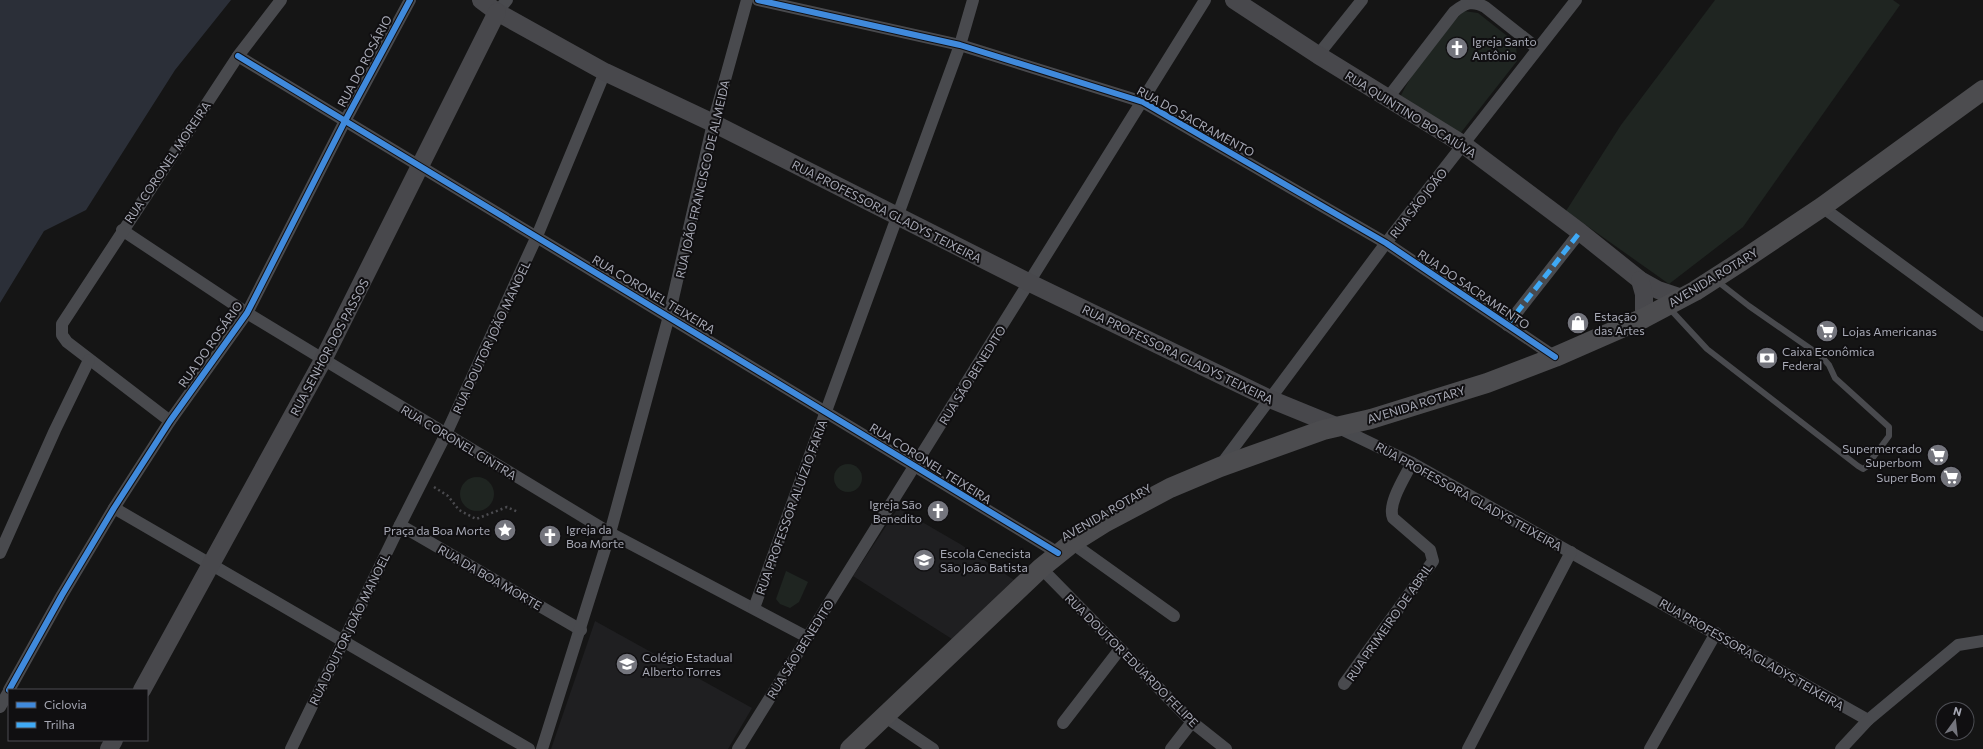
<svg xmlns="http://www.w3.org/2000/svg" width="1983" height="749" font-family="Commissioner,sans-serif">
	<style>
		.built { fill: #1f1f21 }
		.green { fill: #1f2521 }
		.water { fill: #2b2f38 }
		.lines { fill: none; stroke-linecap: round; stroke-linejoin: round }
		.path { stroke: #4b4b4f; stroke-width: 2.5; stroke-dasharray: 2 3; stroke-linecap: butt }
		.lane { stroke: #494a4e; stroke-width: 6 }
		.street { stroke: #494a4e; stroke-width: 12 }
		.secondary { stroke: #48484c; stroke-width: 18 }
		.primary { stroke: #4c4c4f; stroke-width: 20 }
		.quiet { stroke: #3fa9f5; stroke-width: 5; stroke-dasharray: 10 5; stroke-linecap: butt }
		.cycleway-casing { stroke: #100f11; stroke-width: 8 }
		.cycleway { stroke: #408adc; stroke-width: 6 }
		.labels { text-anchor: middle; dominant-baseline: central; stroke-width: 4; stroke-linejoin: round; paint-order: stroke }
		.poi-label { font-size: 12px; fill: #a7a9b5; stroke: #100f11; text-anchor: start }
		.street-label { font-size: 12px; fill: #a7a9b5; stroke: #100f11 }
	</style>
	<rect width="100%" height="100%" fill="#151515"/>
	<!-- built -->
	<g class="built">
		<polygon points="898,508 960,544 1014,580 952,639 853,576"/>
		<polygon points="595,621 752,708 728,749 551,749"/>
	</g>
	<!-- green -->
	<g class="green">
		<polygon points="1715,0 1893,0 1900,5 1743,227 1669,284 1566,211 1621,125"/>
		<path d="M1464,11L1478,13L1516,43L1517,61L1459,135L1399,99C1415,67 1438,35 1464,11Z"/>
		<circle cx="848" cy="478" r="14"/>
		<circle cx="477" cy="494" r="17"/>
		<polygon points="786,571 808,582 799,602 790,608 780,604 776,599"/>
	</g>
	<!-- water -->
	<polygon class="water" points="0,0 231,0 175,70 86,210 44,231 0,303"/>
	<g class="lines">
		<!-- path -->
		<polyline class="path" points="434,487 448,496 459,510 476,519 507,507 518,512"/>
		<!-- lane -->
		<polyline class="lane" points="1670,309 1707,349 1858,466 1863,469 1866,467 1889,436 1889,427 1835,378 1829,365 1821,356 1749,306 1717,281"/>
		<!-- street -->
		<g class="street">
			<polyline points="758,0 960,45 1143,102 1386,243 1555,357"/>
			<polyline points="497,12 507,0"/>
			<polyline points="1318,55 1362,0"/>
			<polyline points="238,56 1058,553"/>
			<path d="M1387,99L1454,12C1465,3 1472,0 1485,7L1537,48"/>
			<polyline points="1822,207 1983,325"/>
			<polyline points="122,230 247,313 610,533 807,637"/>
			<polyline points="1507,325 1580,232"/>
			<polyline points="170,421 67,342 62,335 62,324 238,56 281,0"/>
			<polyline points="1337,427 1412,463 1868,720"/>
			<polyline points="1220,466 1386,243 1576,0"/>
			<polyline points="114,508 529,749"/>
			<polyline points="400,525 581,630"/>
			<polyline points="1072,543 1174,616"/>
			<polyline points="0,553 55,430 89,360"/>
			<polyline points="1041,568 1192,722 1226,749"/>
			<polyline points="754,608 960,45 973,0"/>
			<path d="M1344,684L1433,561L1430,550L1393,518C1387,504 1405,477 1412,463"/>
			<polyline points="9,690 62,595 114,508 170,421 247,313 345,121 410,0"/>
			<polyline points="0,707 9,691"/>
			<polyline points="884,716 933,749"/>
			<polyline points="1063,723 1120,649"/>
			<polyline points="291,749 400,525 446,434 537,236 605,72"/>
			<polyline points="542,749 610,533 669,316 713,123 747,0"/>
			<polyline points="738,749 1205,0"/>
			<polyline points="1171,749 1192,722"/>
			<polyline points="1468,749 1571,552"/>
			<polyline points="1650,749 1716,633"/>
			<polyline points="1841,749 1868,720 1958,645 1983,641"/>
		</g>
		<!-- secondary -->
		<g class="secondary">
			<polyline points="481,0 497,12 605,72 713,123 1030,283 1270,399 1336,426"/>
			<polyline points="1234,0 1318,55 1464,145 1580,232 1640,280 1658,290 1682,298"/>
			<polyline points="1640,280 1644,294 1644,318"/>
			<polyline points="142,690 323,360 497,12"/>
			<polyline points="109,749 114,740"/>
		</g>
		<!-- primary -->
		<polyline class="primary" points="850,749 1041,568 1072,543 1104,523 1170,488 1220,467 1323,430 1371,419 1487,383 1555,357 1644,318 1695,291 1740,262 1822,207 1983,90"/>
		<!-- quiet -->
		<polyline class="quiet" points="1507,325 1580,232"/>
		<!-- cycleway casing -->
		<g class="cycleway-casing">
			<g id="cycleway">
				<polyline points="758,0 960,45 1143,102 1386,243 1555,357"/>
				<polyline points="238,56 1058,553"/>
				<polyline points="9,690 62,595 114,508 170,421 247,313 345,121 410,0"/>
			</g>
		</g>
		<!-- cycleway -->
		<use href="#cycleway" class="cycleway"/>
	</g>
	<!-- icons -->
	<defs>
		<g id="church-disc" transform="scale(1.15)"><circle r="9.5" fill="#74757d" stroke="#100f11"/><path d="M-1.2-6h2.4v3.5h3.3v2.4h-3.3V6h-2.4V-.1h-3.3v-2.4h3.3Z" fill="#fff"/></g>
		<g id="shop-disc" transform="scale(1.15)"><circle r="9.5" fill="#74757d" stroke="#100f11"/><path d="M-5-2.5h2.3a2.7 3.5 0 0 1 5.4 0H5L5.5 6h-11ZM-1.5-2.5h3a1.5 2.3 0 0 0-3 0Z" fill="#fff"/></g>
		<g id="supermarket-disc" transform="scale(1.15)"><circle r="9.5" fill="#74757d" stroke="#100f11"/><path d="M-6-5.5h2.5l.6 2H6L4.5 2H-2.5L-4.4-4H-6ZM-1.5 3.2a1.3 1.3 0 1 0 .1 0ZM3 3.2a1.3 1.3 0 1 0 .1 0Z" fill="#fff"/></g>
		<g id="bank-disc" transform="scale(1.15)"><circle r="9.5" fill="#74757d" stroke="#100f11"/><path d="M-6-4H6V4H-6ZM0-2.3a2.3 2.3 0 1 0 0 4.6a2.3 2.3 0 1 0 0-4.6Z" fill="#fff"/></g>
		<g id="sight-disc" transform="scale(1.15)"><circle r="9.5" fill="#74757d" stroke="#100f11"/><path d="M0-6L1.8-2.2L6-1.7L2.9 1.2L3.7 5.4L0 3.3L-3.7 5.4L-2.9 1.2L-6-1.7L-1.8-2.2Z" fill="#fff"/></g>
		<g id="school-disc" transform="scale(1.15)"><circle r="9.5" fill="#74757d" stroke="#100f11"/><path d="M0-5L7-2L0 1L-7-2ZM-4 1L0 2.5L4 1V4Q0 6-4 4Z" fill="#fff"/></g>
	</defs>
	<g fill-rule="evenodd">
		<use href="#church-disc" x="1457" y="48"/>
		<use href="#shop-disc" x="1578" y="323"/>
		<use href="#supermarket-disc" x="1827" y="331"/>
		<use href="#bank-disc" x="1767" y="358"/>
		<use href="#supermarket-disc" x="1938" y="455"/>
		<use href="#supermarket-disc" x="1951" y="477"/>
		<use href="#church-disc" x="938" y="511"/>
		<use href="#sight-disc" x="505" y="530"/>
		<use href="#church-disc" x="550" y="536"/>
		<use href="#school-disc" x="924" y="560"/>
		<use href="#school-disc" x="627" y="664"/>
	</g>
	<g class="labels">
		<!-- poi labels -->
		<g class="poi-label">
			<text x="1472" y="41">Igreja Santo<tspan x="1472" dy="14">Antônio</tspan></text>
			<text x="1594" y="316">Estação<tspan x="1594" dy="14">das Artes</tspan></text>
			<text x="1842" y="331">Lojas Americanas</text>
			<text x="1782" y="351">Caixa Econômica<tspan x="1782" dy="14">Federal</tspan></text>
			<text x="1922" y="448" text-anchor="end">Supermercado<tspan x="1922" dy="14">Superbom</tspan></text>
			<text x="1936" y="477" text-anchor="end">Super Bom</text>
			<text x="922" y="504" text-anchor="end">Igreja São<tspan x="922" dy="14">Benedito</tspan></text>
			<text x="566" y="529">Igreja da<tspan x="566" dy="14">Boa Morte</tspan></text>
			<text x="490" y="530" text-anchor="end">Praça da Boa Morte</text>
			<text x="940" y="553">Escola Cenecista<tspan x="940" dy="14">São João Batista</tspan></text>
			<text x="642" y="657">Colégio Estadual<tspan x="642" dy="14">Alberto Torres</tspan></text>
		</g>
		<!-- street labels -->
		<g class="street-label">
			<text transform="translate(364 61) rotate(-62)">RUA DO ROSÁRIO</text>
			<text transform="translate(1411 114) rotate(32)">RUA QUINTINO BOCAIÚVA</text>
			<text transform="translate(1196 121) rotate(29)">RUA DO SACRAMENTO</text>
			<text transform="translate(167 162) rotate(-56)">RUA CORONEL MOREIRA</text>
			<text transform="translate(702 179) rotate(-77)">RUA JOÃO FRANCISCO DE ALMEIDA</text>
			<text transform="translate(1418 203) rotate(-52)">RUA SÃO JOÃO</text>
			<text transform="translate(887 211) rotate(27)">RUA PROFESSORA GLADYS TEIXEIRA</text>
			<text transform="translate(1713 277) rotate(-31)">AVENIDA ROTARY</text>
			<text transform="translate(1474 289) rotate(34)">RUA DO SACRAMENTO</text>
			<text transform="translate(654 294) rotate(31)">RUA CORONEL TEIXEIRA</text>
			<text transform="translate(491 337) rotate(-65)">RUA DOUTOR JOÃO MANOEL</text>
			<text transform="translate(210 344) rotate(-55)">RUA DO ROSÁRIO</text>
			<text transform="translate(329 347) rotate(-62)">RUA SENHOR DOS PASSOS</text>
			<text transform="translate(1178 354) rotate(26)">RUA PROFESSORA GLADYS TEIXEIRA</text>
			<text transform="translate(972 375) rotate(-58)">RUA SÃO BENEDITO</text>
			<text transform="translate(1416 404) rotate(-17)">AVENIDA ROTARY</text>
			<text transform="translate(459 442) rotate(31)">RUA CORONEL CINTRA</text>
			<text transform="translate(931 463) rotate(32)">RUA CORONEL TEIXEIRA</text>
			<text transform="translate(1469 496) rotate(29)">RUA PROFESSORA GLADYS TEIXEIRA</text>
			<text transform="translate(791 507) rotate(-70)">RUA PROFESSOR ALUÍZIO FARIA</text>
			<text transform="translate(1106 512) rotate(-30)">AVENIDA ROTARY</text>
			<text transform="translate(490 577) rotate(30)">RUA DA BOA MORTE</text>
			<text transform="translate(1389 622) rotate(-55)">RUA PRIMEIRO DE ABRIL</text>
			<text transform="translate(349 629) rotate(-64)">RUA DOUTOR JOÃO MANOEL</text>
			<text transform="translate(800 649) rotate(-58)">RUA SÃO BENEDITO</text>
			<text transform="translate(1752 654) rotate(30)">RUA PROFESSORA GLADYS TEIXEIRA</text>
			<text transform="translate(1132 660) rotate(45)">RUA DOUTOR EDUARDO FELIPE</text>
		</g>
	</g>
	<!-- legend -->
	<rect x="8" y="689" width="140" height="52" fill="#100f11" stroke="#4c4d53"/>
	<rect x="16" y="702" width="20" height="6" fill="#408adc" stroke="#4c4d53"/>
	<text x="44" y="709" font-size="12" fill="#a7a9b5">Ciclovia</text>
	<rect x="16" y="722" width="20" height="6" fill="#3fa9f5" stroke="#4c4d53"/>
	<text x="44" y="729" font-size="12" fill="#a7a9b5">Trilha</text>
	<!-- north arrow -->
	<g transform="translate(1955 721) rotate(15)"><circle r="19" fill="#100f11" stroke="#4c4d53"/>
	<path d="M0-3L7 15L0 10L-7 15Z" fill="#74757d"/>
	<text y="-6" font-size="11" font-weight="bold" text-anchor="middle" fill="#a7a9b5">N</text>
	</g>
</svg>
